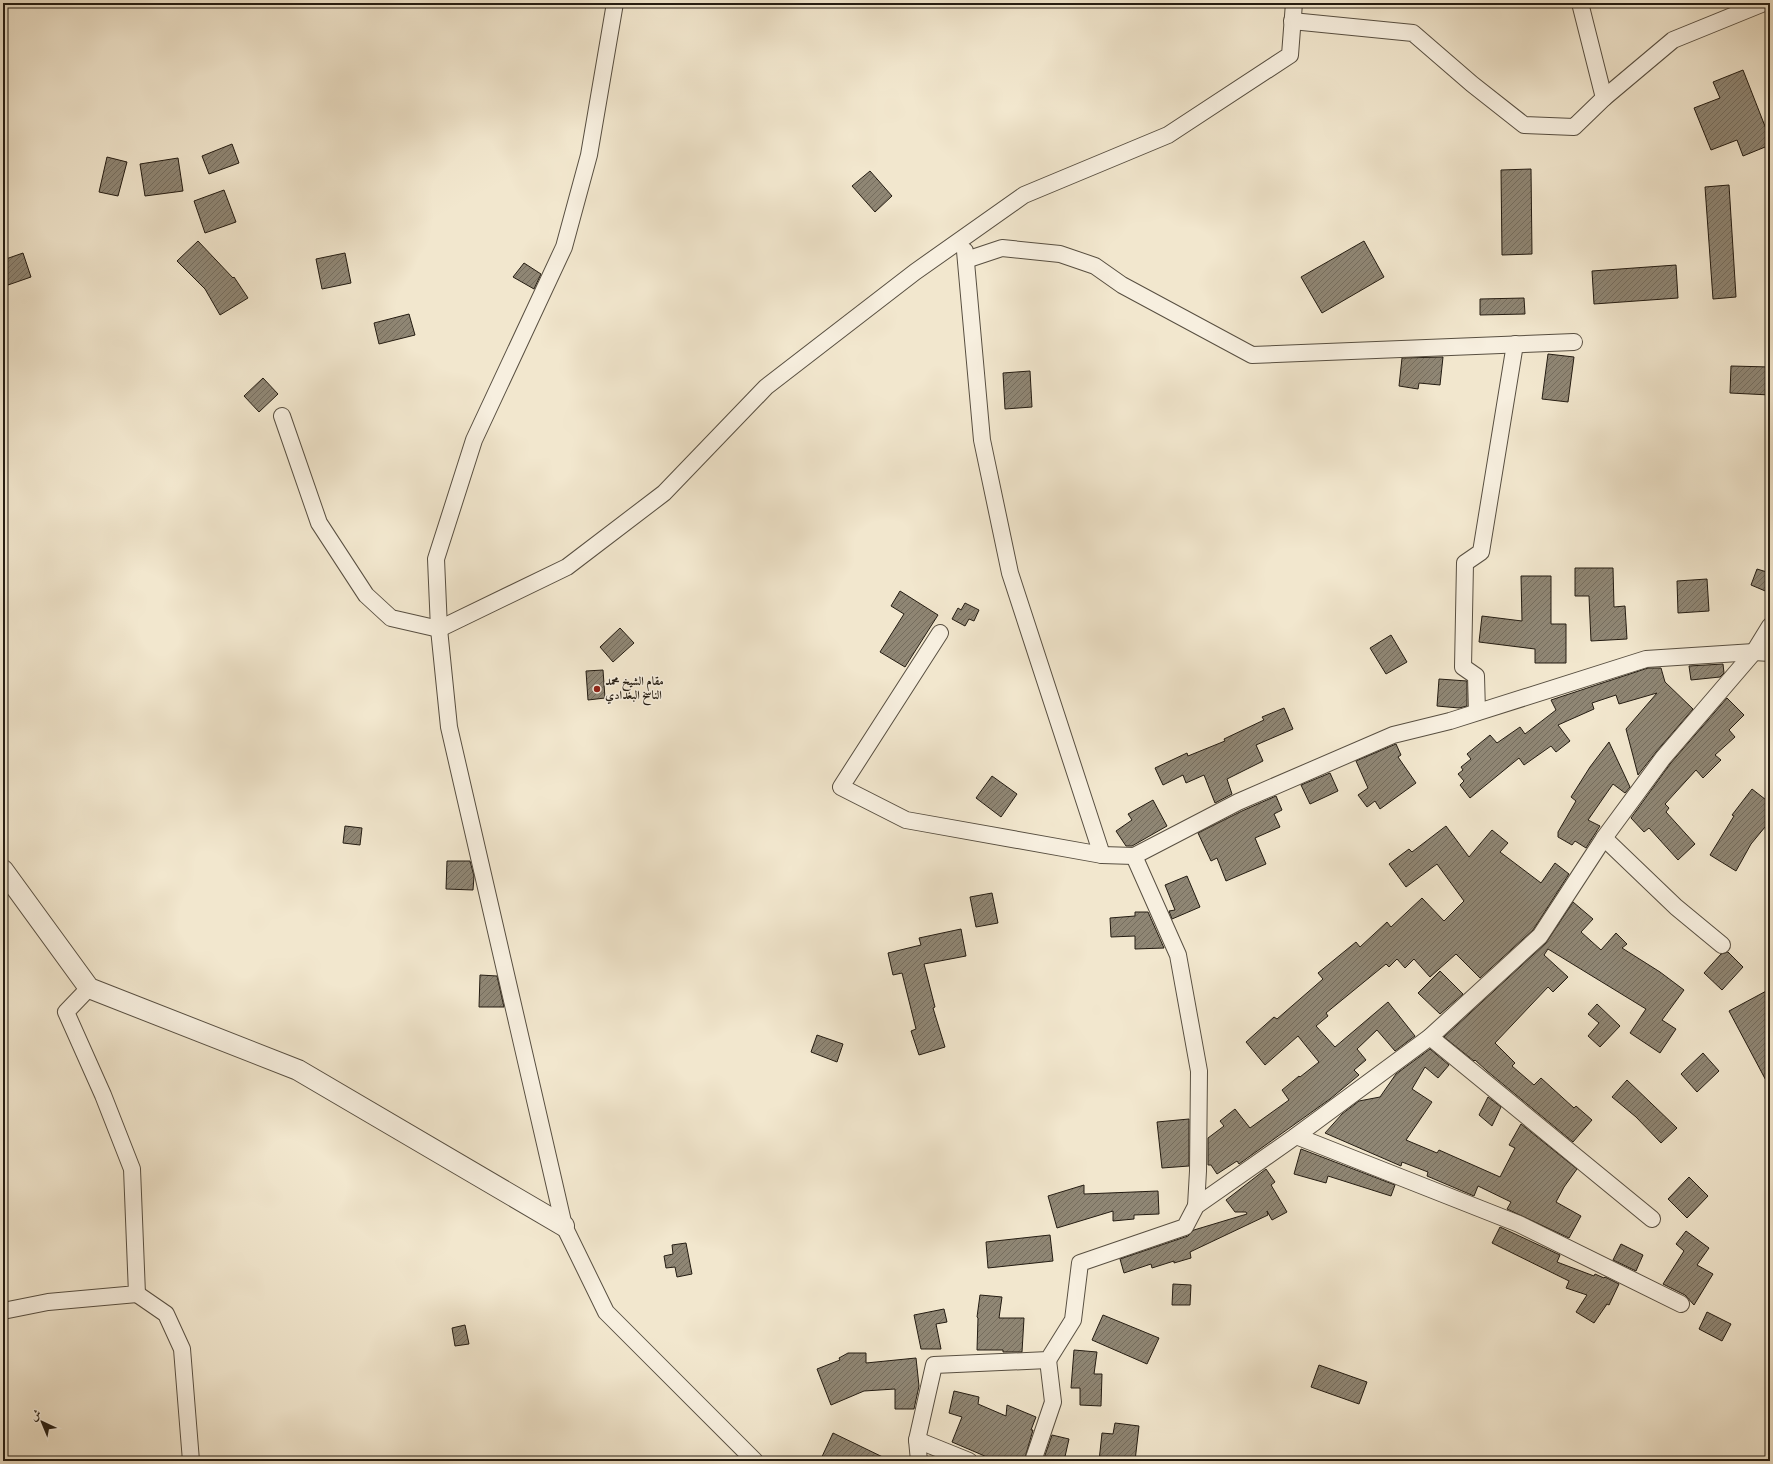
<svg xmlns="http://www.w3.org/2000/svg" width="1773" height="1464" font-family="Vollkorn,Amiri,serif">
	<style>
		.building { fill: url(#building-hatch); stroke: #241c12 }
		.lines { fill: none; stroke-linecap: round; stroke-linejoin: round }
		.minor-casing { stroke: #584f41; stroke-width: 18 }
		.tertiary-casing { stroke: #584f41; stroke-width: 22 }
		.minor { stroke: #f7efdf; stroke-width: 16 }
		.tertiary { stroke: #f7efdf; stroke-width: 20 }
		.poi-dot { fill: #8f2418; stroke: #f7efdf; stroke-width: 1.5 }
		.labels { text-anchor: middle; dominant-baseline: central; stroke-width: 3; stroke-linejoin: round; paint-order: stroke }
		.poi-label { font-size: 12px; font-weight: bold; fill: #241c12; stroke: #f7efdf; text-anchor: start }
	</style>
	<defs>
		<pattern id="building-hatch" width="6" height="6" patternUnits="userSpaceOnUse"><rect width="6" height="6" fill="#8f8674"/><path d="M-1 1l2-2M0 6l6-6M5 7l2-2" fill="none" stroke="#756d5e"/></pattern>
	</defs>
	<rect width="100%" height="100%" fill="#f2e7ce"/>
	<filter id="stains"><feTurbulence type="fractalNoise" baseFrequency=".005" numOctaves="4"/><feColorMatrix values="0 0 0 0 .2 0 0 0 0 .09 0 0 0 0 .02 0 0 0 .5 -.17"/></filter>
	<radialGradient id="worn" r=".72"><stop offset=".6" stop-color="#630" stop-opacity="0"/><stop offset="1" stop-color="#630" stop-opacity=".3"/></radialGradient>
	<!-- building -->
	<g class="building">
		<polygon points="1743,70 1770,139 1770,145 1743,156 1737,140 1711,150 1694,108 1720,98 1713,82"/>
		<polygon points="232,144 239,163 209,174 202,156"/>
		<polygon points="107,157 127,162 118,196 99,192"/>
		<polygon points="178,158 183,191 145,196 140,164"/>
		<polygon points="1531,169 1532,254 1502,255 1501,170"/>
		<polygon points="870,171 892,196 875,212 852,186"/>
		<polygon points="1729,185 1736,297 1713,299 1705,187"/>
		<polygon points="224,190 236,222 205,233 194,201"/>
		<polygon points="198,241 233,278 234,277 248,298 220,315 205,289 177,261"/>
		<polygon points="1364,241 1384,277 1322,313 1301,277"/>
		<polygon points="23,253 31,277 8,285 3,270 3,260"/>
		<polygon points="345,253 351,283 322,289 316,259"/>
		<polygon points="524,263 541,274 534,289 513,277"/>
		<polygon points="1676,265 1678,298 1594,304 1592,271"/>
		<polygon points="1524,298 1525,314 1480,315 1480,299"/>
		<polygon points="409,314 415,335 379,344 374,323"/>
		<polygon points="1548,354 1574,357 1568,402 1542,399"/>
		<polygon points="1443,357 1440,385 1419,383 1418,389 1399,386 1402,358"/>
		<polygon points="1731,366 1770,367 1770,395 1730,393"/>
		<polygon points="1030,371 1032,407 1005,409 1003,373"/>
		<polygon points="263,378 278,394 259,412 244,396"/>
		<polygon points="1575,568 1613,568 1614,607 1625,606 1627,639 1591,641 1589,596 1575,596"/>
		<polygon points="1757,569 1770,573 1770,593 1751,585"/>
		<polygon points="1521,576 1551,576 1551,624 1566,624 1566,663 1535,663 1535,649 1479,642 1482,616 1522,621"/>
		<polygon points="1707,579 1709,611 1678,613 1677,581"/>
		<polygon points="900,591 938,615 905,667 880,652 904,614 891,606"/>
		<polygon points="965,603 979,610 974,621 969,619 965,626 952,619 958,608 961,610"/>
		<polygon points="620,628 634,643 613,662 600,647"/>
		<polygon points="1391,635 1407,662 1386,674 1370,648"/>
		<polygon points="1723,664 1724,673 1720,677 1691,680 1689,666"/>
		<polygon points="1648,668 1661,668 1665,682 1693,709 1656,752 1638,775 1626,729 1657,693 1619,704 1616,695 1592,703 1594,709 1558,725 1570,741 1556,752 1551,746 1524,765 1519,758 1470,798 1460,785 1464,781 1458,774 1463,770 1461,767 1471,759 1467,754 1490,735 1497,743 1520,727 1525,734 1556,710 1551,700"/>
		<polygon points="603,670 605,698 588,700 586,671"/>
		<polygon points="1439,679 1467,681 1467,706 1459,708 1437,706"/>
		<polygon points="1727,698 1744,715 1729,730 1735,737 1715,755 1721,760 1703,778 1696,770 1665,804 1669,808 1666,812 1695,844 1678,860 1649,828 1644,832 1631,818 1670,764"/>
		<polygon points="1284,708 1293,729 1256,745 1263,761 1227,779 1232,794 1215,803 1204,775 1186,783 1183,775 1163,785 1155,768 1187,753 1188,756 1225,741 1224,739 1264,720 1262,717"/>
		<polygon points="1609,742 1630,787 1625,793 1613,784 1588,820 1600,826 1586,848 1575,841 1572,845 1558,837 1558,832 1576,801 1571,797 1590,767"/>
		<polygon points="1396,744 1401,755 1398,757 1416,783 1380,809 1375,801 1367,807 1358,795 1368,788 1356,761"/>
		<polygon points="1330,773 1338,791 1310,804 1301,785"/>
		<polygon points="992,776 1017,794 1001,817 976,798"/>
		<polygon points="1752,789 1770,803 1770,821 1751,844 1736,871 1710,855 1734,816 1732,815"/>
		<polygon points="1276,796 1282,810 1274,814 1280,827 1255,838 1266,864 1226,881 1217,858 1211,861 1198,833 1242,811"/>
		<polygon points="1153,800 1167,826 1132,846 1126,846 1116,831 1132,820 1128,814"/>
		<polygon points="345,826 362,828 360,845 343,843"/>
		<polygon points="1446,826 1469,857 1492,830 1508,843 1500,852 1541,883 1555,863 1569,874 1533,930 1480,978 1456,954 1430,977 1414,959 1405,968 1397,959 1389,967 1386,964 1326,1013 1328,1016 1316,1026 1335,1047 1388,1002 1415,1036 1395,1051 1377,1030 1357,1049 1366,1060 1354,1070 1359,1075 1330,1099 1239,1164 1237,1161 1217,1174 1211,1165 1208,1165 1208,1138 1224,1126 1220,1121 1235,1109 1250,1128 1289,1100 1282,1090 1299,1076 1300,1077 1319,1062 1298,1036 1265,1065 1246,1042 1274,1017 1277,1019 1323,979 1318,973 1356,942 1360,947 1387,922 1391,927 1422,898 1444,921 1464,901 1437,864 1406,887 1389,864 1409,849 1412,852"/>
		<polygon points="447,861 470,861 474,876 473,890 446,889"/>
		<polygon points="1187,876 1200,907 1172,919 1169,911 1175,910 1165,885"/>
		<polygon points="992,893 998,923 976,927 970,897"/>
		<polygon points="1573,902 1593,919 1581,932 1601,950 1616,933 1627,944 1622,948 1660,972 1684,990 1662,1020 1676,1029 1660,1053 1630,1033 1646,1009 1548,949 1544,955 1568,977 1553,992 1548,987 1495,1043 1515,1063 1512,1066 1534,1085 1541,1078 1574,1108 1576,1106 1592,1120 1573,1142 1487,1071 1475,1060 1474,1061 1444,1037 1546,943"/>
		<polygon points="1135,912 1148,912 1164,948 1135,949 1135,936 1111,937 1110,918 1135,916"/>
		<polygon points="961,929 966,956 924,964 935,1007 933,1008 945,1047 919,1055 911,1031 916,1029 902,973 893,975 888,953 921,945 919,938"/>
		<polygon points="1728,952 1743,967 1722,990 1704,973 1721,954"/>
		<polygon points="1440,971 1463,994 1440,1014 1418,993"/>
		<polygon points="480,975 497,976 504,1007 479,1007"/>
		<polygon points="1770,989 1770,1088 1729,1011"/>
		<polygon points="1597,1004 1620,1026 1600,1047 1588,1036 1599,1023 1588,1014"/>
		<polygon points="817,1035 843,1044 837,1062 811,1052"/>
		<polygon points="1430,1049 1449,1065 1438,1078 1425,1067 1412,1089 1432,1102 1406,1140 1437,1153 1439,1150 1500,1177 1515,1148 1509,1145 1521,1124 1577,1169 1564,1187 1556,1202 1581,1216 1569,1238 1507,1209 1511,1202 1478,1186 1474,1196 1427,1176 1428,1172 1402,1162 1401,1166 1325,1133 1342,1114 1359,1101 1380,1097 1396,1074"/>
		<polygon points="1703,1053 1719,1071 1697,1092 1681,1074"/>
		<polygon points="1627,1080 1677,1128 1661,1143 1636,1117 1612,1097"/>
		<polygon points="1488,1097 1501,1107 1492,1126 1479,1115"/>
		<polygon points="1189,1119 1189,1166 1162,1168 1157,1122"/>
		<polygon points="1301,1149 1395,1185 1391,1196 1328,1176 1326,1183 1294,1174"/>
		<polygon points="1266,1169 1275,1182 1271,1185 1287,1212 1272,1220 1267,1211 1268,1215 1190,1252 1191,1258 1174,1263 1174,1261 1152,1268 1151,1264 1124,1273 1120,1259 1188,1236 1194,1230 1247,1214 1246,1212 1235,1212 1226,1200"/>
		<polygon points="1689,1177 1708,1196 1687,1218 1668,1199"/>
		<polygon points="1084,1185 1084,1194 1158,1191 1159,1214 1134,1215 1134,1219 1113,1221 1113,1211 1057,1228 1048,1196"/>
		<polygon points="1500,1227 1560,1255 1557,1262 1594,1276 1595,1274 1604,1278 1605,1277 1619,1284 1609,1305 1607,1304 1594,1323 1576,1312 1587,1295 1566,1288 1569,1281 1492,1243"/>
		<polygon points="1686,1231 1709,1248 1697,1265 1713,1274 1694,1305 1685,1295 1663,1284 1684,1251 1676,1244"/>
		<polygon points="1050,1235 1053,1261 988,1268 986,1242"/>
		<polygon points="686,1243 692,1274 677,1277 675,1267 666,1268 664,1256 673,1254 672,1245"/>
		<polygon points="1621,1244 1643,1255 1636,1271 1613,1260"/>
		<polygon points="1173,1284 1191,1285 1190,1305 1172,1305"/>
		<polygon points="980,1295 1002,1297 999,1318 1024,1318 1022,1352 1003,1352 1003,1350 977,1350 978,1318 977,1317"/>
		<polygon points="944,1309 947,1322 936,1324 941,1349 921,1349 914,1315"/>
		<polygon points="1707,1312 1731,1324 1722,1341 1699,1329"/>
		<polygon points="1103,1315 1159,1338 1147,1364 1092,1340"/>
		<polygon points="465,1325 469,1344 455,1346 452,1328"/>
		<polygon points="1074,1350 1097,1352 1094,1374 1102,1374 1101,1406 1080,1405 1080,1388 1071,1388"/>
		<polygon points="848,1353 866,1353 866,1363 916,1358 919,1386 914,1409 895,1409 895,1389 864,1391 831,1405 817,1369 840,1360 839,1358"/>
		<polygon points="1319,1365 1367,1382 1359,1404 1311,1387"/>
		<polygon points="954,1391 979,1397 978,1404 1006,1416 1007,1405 1036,1417 1031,1430 1033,1430 1024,1461 985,1461 987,1457 952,1442 962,1417 949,1413"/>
		<polygon points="1115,1423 1139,1426 1135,1461 1099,1461 1102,1433 1113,1434"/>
		<polygon points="833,1433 891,1461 820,1461"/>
		<polygon points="1052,1435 1069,1439 1064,1461 1043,1461"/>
	</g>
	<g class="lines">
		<!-- minor casing -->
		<g class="minor-casing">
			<g id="minor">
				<polyline points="615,3 589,155 564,247 474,440 436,559 439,629 449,727 564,1226 606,1312 755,1461"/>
				<polyline points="1292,21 1413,33 1472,84 1524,125 1574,127 1604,98 1580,3"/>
				<polyline points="1604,98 1673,40 1764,3"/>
				<polyline points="965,251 982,440 1010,573 1102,855"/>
				<polyline points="966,260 1002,248 1060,254 1095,266 1122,285 1252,355 1574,342"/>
				<polyline points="282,416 319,523 366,595 391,618 439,629 567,567 664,493 766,387 915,272 1024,195 1168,135 1290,55 1294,3"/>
				<polyline points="940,633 841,787 906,820 1102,855 1134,856 1238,802 1393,735 1450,721 1646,659 1754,652 1770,653"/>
				<polyline points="1477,712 1476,676 1463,667 1465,563 1481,552 1515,344"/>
				<polyline points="1604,838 1676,907 1722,945"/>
				<polyline points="1134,856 1178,955 1199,1071 1198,1171 1196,1206"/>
				<polyline points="1430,1037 1652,1219"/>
				<polyline points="1296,1136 1519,1224 1681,1304"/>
				<polyline points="137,1294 166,1314 182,1349 191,1461"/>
				<polyline points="3,1311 48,1302 137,1294 132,1169 103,1095 66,1012 89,988"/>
				<polyline points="917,1440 969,1461"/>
				<polyline points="919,1461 917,1440 934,1365 1048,1360 1073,1320 1080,1263 1185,1227 1196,1206 1296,1136 1430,1037 1540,936 1604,838 1663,758 1754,652 1770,626"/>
				<polyline points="1033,1461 1053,1402 1048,1360"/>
			</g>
		</g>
		<!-- tertiary casing -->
		<g class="tertiary-casing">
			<polyline id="tertiary" points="3,870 89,988 298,1070 564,1226"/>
		</g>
		<!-- minor -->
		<use href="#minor" class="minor"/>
		<!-- tertiary -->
		<use href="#tertiary" class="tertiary"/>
	</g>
	<!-- markers -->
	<circle class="poi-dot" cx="597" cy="689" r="4"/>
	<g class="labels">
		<!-- poi labels -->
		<g class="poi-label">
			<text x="605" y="682">مقام الشيخ محمد<tspan x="605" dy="14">الناسخ البغدادي</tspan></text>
		</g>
	</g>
	<!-- margin -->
	<rect width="1773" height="1464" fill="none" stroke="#f2e7ce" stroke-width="16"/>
	<rect x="4" y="4" width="1765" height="1456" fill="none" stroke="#241c12" stroke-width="2"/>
	<rect x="8" y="8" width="1757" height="1448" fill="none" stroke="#241c12"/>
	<!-- north arrow -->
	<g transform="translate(42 1422) rotate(316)" stroke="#f7efdf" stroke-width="3" paint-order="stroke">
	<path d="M0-3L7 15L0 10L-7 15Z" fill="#241c12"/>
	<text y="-6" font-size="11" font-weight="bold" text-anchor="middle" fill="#241c12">ش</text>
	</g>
	<rect width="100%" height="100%" filter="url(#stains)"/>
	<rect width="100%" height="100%" fill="url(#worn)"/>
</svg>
